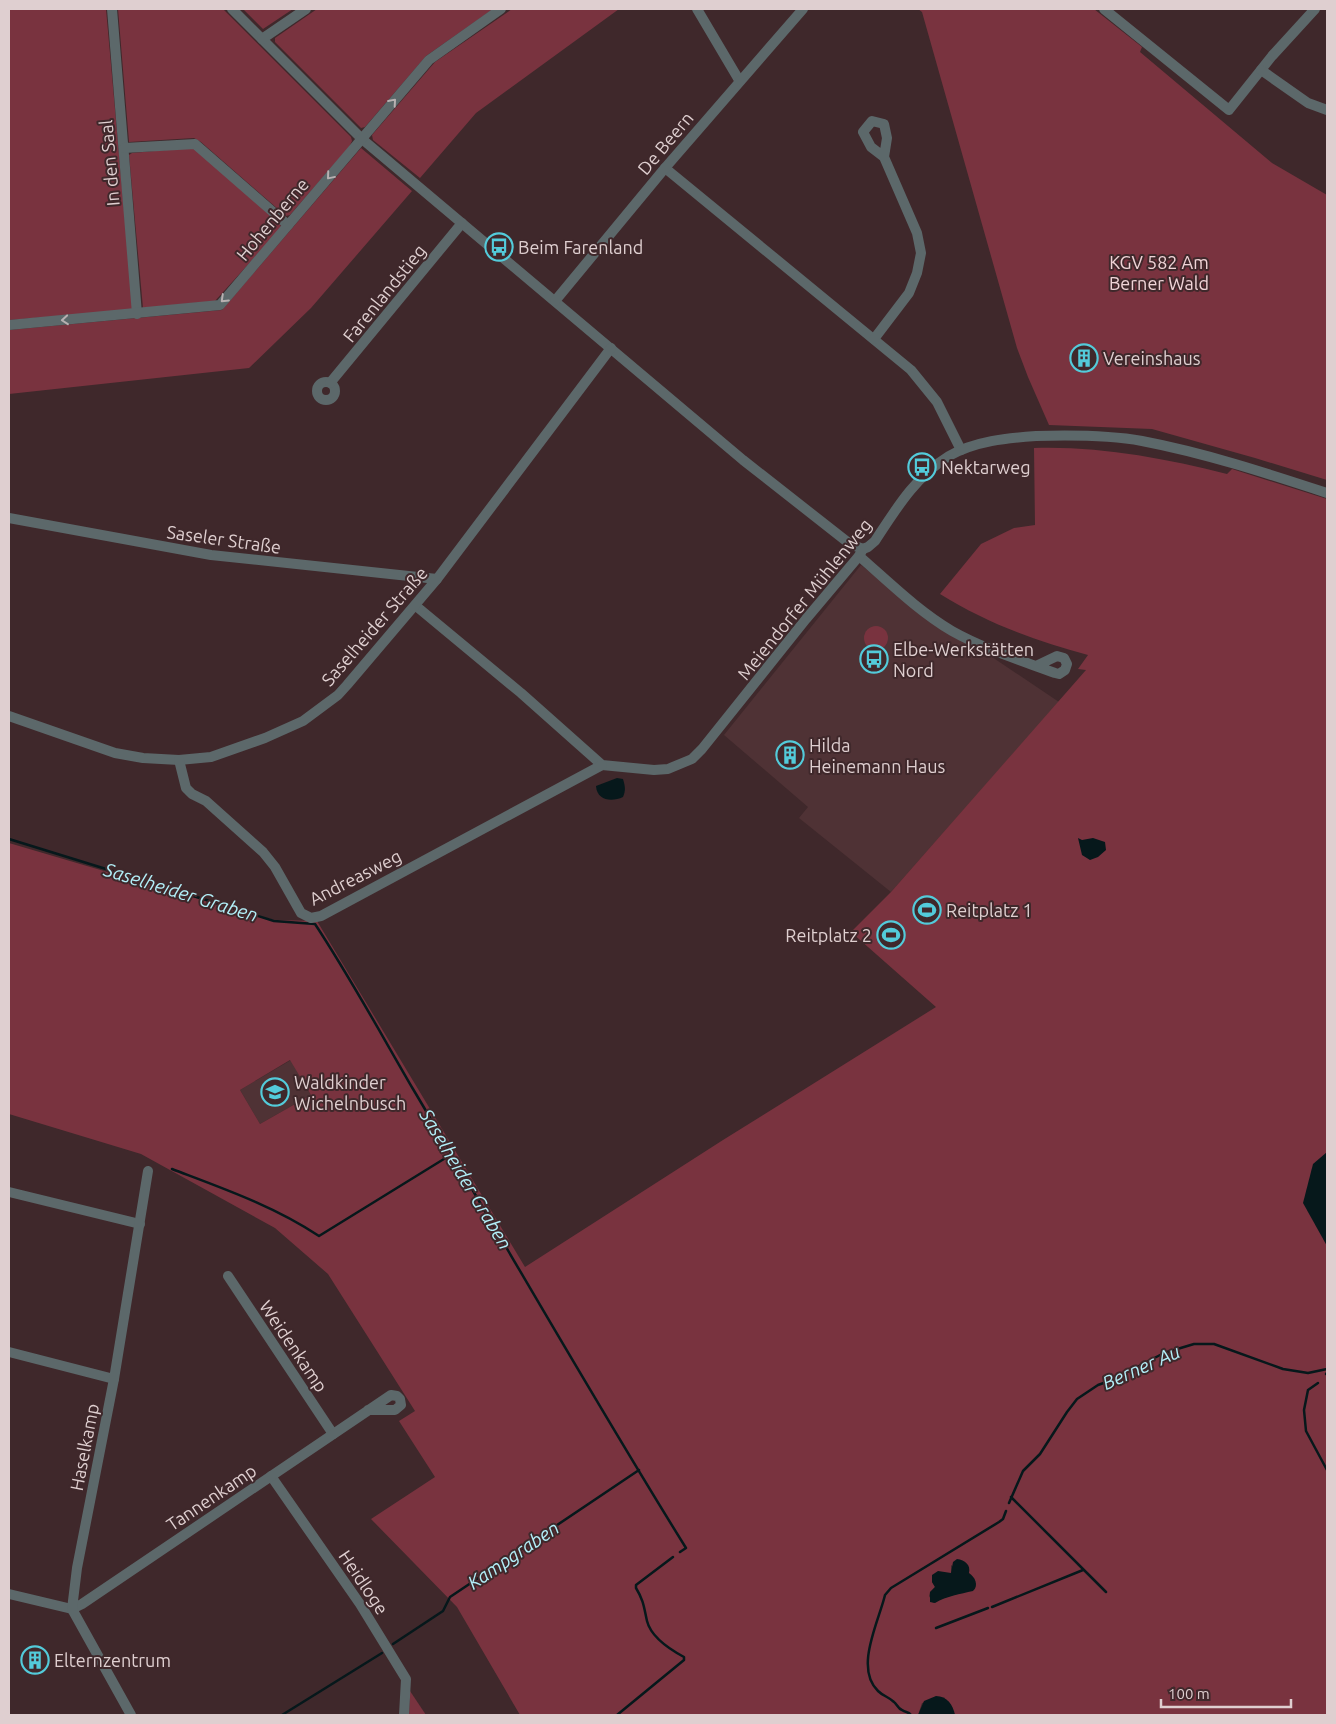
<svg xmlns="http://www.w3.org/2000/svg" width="1336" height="1724" font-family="Ubuntu,sans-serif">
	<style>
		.built { fill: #4f3235 }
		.green { fill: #79333f; fill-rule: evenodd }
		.water { fill: #06181b }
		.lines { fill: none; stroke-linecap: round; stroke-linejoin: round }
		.stream { stroke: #06181b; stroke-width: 2.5 }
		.minor { stroke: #5c686a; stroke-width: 10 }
		.oneway { stroke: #b8b0b1 }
		.labels { text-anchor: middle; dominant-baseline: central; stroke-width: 4; stroke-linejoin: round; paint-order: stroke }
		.street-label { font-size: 18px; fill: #dfcfd0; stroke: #3f282b }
		.poi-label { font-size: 18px; fill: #dfcfd0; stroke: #3f282b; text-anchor: start }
		.park-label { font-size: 18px; fill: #f0d4d7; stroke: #3f282b }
		.water-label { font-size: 19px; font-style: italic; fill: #b2eff8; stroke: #3f282b }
	</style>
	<rect width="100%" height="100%" fill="#3f282b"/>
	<!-- built -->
	<g class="built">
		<polygon points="861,565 941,628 995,659 1059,702 891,892 799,818 808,807 724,735"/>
		<polygon points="291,1060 311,1095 260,1124 240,1090"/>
	</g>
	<!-- green -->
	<g class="green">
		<polygon points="9,9 106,9 133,310 9,320"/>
		<polygon points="118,9 223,9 351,137 352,141 349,147 290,215 286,216 201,142 194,138 129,142"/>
		<polygon points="243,9 293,9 263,29"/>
		<polygon points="317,9 493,9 426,56 365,127 361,128 275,42 275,38"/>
		<polygon points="512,9 619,9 476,113 420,178 373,140 372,135 435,62"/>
		<polygon points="918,9 1094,9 1142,47 1140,52 1272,163 1327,195 1327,480 1255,458 1152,429 1049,425 1028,377 1017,348 922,12"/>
		<polygon points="189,148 199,150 280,223 281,228 215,301 143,308 129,155 132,153"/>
		<polygon points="361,148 412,191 311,308 249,368 9,394 9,330 222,310"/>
		<path d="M1034,448C1100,446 1163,458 1227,474L1232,469L1327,499V1715H955L949,1702L944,1698L922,1703L918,1715H520L457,1607L371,1519L435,1477L399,1421L415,1411L328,1274L275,1228L141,1154L9,1114V843L243,912L275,920L317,921L525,1267L723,1140L936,1007L851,932L891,892L1086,670L1078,669L1088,655C1035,641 987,623 940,594L981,544L1014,528L1035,525ZM290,1060L311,1095L260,1124L240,1090ZM951,1565L976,1584L975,1589L940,1599L933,1603L929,1596L930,1592L935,1587L932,1582L946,1573H951Z"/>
		<circle cx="876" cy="638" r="12"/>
		<polygon points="410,1691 426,1715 409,1715"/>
	</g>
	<!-- water -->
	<g class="water">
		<path d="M617,778L623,779C625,786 626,790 623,797C612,802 597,801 596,786Z"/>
		<polygon points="1078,838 1082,840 1093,838 1105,842 1106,850 1098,857 1090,860 1082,855"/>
		<polygon points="1327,1152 1327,1246 1303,1203 1313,1164"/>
		<path d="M957,1559C965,1560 971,1565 969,1573C975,1577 979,1585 973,1591C960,1594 947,1596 935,1603L930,1602V1592L935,1587L932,1582V1575L938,1571L951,1573L953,1562Z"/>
		<path d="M936,1696C947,1696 953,1705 955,1715H918L924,1701Z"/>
	</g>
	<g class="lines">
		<!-- stream -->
		<g class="stream">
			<path d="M9,839L274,921L315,924C350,977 381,1034 413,1089C504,1242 592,1397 686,1548L680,1552"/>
			<path d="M172,1169C222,1188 274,1206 319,1236L452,1154"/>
			<polyline points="1326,1374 1327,1373"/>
			<polyline points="1318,1383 1308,1390 1304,1410 1306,1431 1327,1470"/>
			<polyline points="1011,1497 1106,1592"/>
			<polyline points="1009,1503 1023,1471 1040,1454 1067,1412 1077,1399 1098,1385 1112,1380 1164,1353 1194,1344 1214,1344 1283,1369 1308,1373 1327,1369"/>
			<polyline points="992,1607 1083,1570"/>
			<polyline points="936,1628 988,1608"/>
			<polyline points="393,1644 443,1611 450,1597 639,1470"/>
			<polyline points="282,1715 382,1653"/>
			<path d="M617,1715L684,1660V1657C671,1650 651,1637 647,1621C644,1608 644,1601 636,1588V1585L673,1557"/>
			<path d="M911,1715C908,1711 906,1713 902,1710C898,1709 897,1704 894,1702C889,1697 883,1696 878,1691C854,1668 879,1621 885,1595L891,1588L999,1522L1003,1519L1006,1511"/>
		</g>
		<!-- minor -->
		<g class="minor">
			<polyline points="112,9 137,314"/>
			<polyline points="232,9 362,139 743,460 850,544 863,549"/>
			<polyline points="697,9 739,80"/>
			<polyline points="1104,9 1229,110 1272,56 1315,9"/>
			<polyline points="262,39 306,9"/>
			<polyline points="1261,70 1308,103 1327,110"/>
			<polyline points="124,148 195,144 288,225"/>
			<polyline points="665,168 911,370 937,402 961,450"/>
			<polyline points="555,301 665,168 803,9"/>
			<polyline points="9,325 220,305 429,60 501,9"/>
			<polyline points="874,339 909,293 917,273 921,253 917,233 884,157 871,147 863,132 872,121 884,124 887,138 884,157"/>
			<circle cx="326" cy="391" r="9"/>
			<polyline points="330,383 462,223"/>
			<polyline points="9,518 211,555 437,579"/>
			<path d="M859,556C889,582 918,611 952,631C984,649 1020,660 1055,673L1059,674L1065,670L1067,664L1064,658L1057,656L1036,666"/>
			<path d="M416,606L521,693L602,765L654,770L668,769L692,759L702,749L806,619L859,556L863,549L868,547L875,541C896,509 915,477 949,456C975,441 1007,438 1036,436C1070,435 1109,435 1142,441C1205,453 1266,473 1327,493"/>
			<polyline points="9,716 115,753 143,758 179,760 211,757 265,738 303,721 338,695 347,685 437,579 611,348"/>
			<polyline points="179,760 186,788 192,794 206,801 263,852 275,867 301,913 311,918 321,916 602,765"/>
			<polyline points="9,1192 140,1224"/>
			<polyline points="228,1276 333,1434"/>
			<polyline points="9,1352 114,1379"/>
			<polyline points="271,1476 360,1604 406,1679 404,1715"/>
			<polyline points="9,1594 72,1609"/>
			<polyline points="72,1609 82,1604 391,1395 397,1396 400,1399 401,1405 395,1410 368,1410"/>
			<polyline points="131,1715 72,1609 77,1568 114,1379 148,1171"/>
		</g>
	</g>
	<!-- one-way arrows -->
	<defs><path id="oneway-chevron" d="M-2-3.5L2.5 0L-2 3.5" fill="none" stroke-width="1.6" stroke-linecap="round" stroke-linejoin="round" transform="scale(1.25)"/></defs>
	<g class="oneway">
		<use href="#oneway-chevron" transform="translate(393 102) rotate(-49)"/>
		<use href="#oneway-chevron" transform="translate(330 176) rotate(130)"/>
		<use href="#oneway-chevron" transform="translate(224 299) rotate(136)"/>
		<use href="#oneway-chevron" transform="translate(65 320) rotate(175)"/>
	</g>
	<!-- icons -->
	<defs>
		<g id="bus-ring" transform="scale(1.4375)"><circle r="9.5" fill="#3f282b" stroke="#53cbda" stroke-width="1.5"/><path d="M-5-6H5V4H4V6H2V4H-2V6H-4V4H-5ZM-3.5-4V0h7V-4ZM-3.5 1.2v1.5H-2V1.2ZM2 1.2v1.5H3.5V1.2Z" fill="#53cbda"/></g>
		<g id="building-ring" transform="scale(1.4375)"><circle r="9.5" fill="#3f282b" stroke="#53cbda" stroke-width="1.5"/><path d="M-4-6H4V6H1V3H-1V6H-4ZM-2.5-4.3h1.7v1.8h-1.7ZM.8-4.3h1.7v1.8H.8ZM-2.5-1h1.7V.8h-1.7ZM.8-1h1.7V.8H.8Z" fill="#53cbda"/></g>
		<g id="stadium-ring" transform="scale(1.4375)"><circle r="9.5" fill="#3f282b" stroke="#53cbda" stroke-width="1.5"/><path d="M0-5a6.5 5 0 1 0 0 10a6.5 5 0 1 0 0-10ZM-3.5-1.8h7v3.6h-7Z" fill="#53cbda"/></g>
		<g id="school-ring" transform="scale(1.4375)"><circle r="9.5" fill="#3f282b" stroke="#53cbda" stroke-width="1.5"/><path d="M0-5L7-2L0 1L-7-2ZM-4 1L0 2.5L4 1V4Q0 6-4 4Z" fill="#53cbda"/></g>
	</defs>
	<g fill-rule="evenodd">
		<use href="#bus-ring" x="499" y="247"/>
		<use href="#building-ring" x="1084" y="358"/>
		<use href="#bus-ring" x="922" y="467"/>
		<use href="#bus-ring" x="874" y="659"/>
		<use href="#building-ring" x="790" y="755"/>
		<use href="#stadium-ring" x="927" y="910"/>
		<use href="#stadium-ring" x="891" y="935"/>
		<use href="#school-ring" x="275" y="1092"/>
		<use href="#building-ring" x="35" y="1660"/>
	</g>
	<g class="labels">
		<!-- street labels -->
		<g class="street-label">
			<text transform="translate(665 143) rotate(-50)">De Beern</text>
			<text transform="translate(109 163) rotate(-95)">In den Saal</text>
			<text transform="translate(272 219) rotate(-50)">Hohenberne</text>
			<text transform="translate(384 293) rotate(-51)">Farenlandstieg</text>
			<text transform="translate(224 539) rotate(8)">Saseler Straße</text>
			<text transform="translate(804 599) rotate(-51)">Meiendorfer Mühlenweg</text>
			<text transform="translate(374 626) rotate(-49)">Saselheider Straße</text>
			<text transform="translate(355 877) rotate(-27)">Andreasweg</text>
			<text transform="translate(294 1346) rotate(56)">Weidenkamp</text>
			<text transform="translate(84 1447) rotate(-79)">Haselkamp</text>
			<text transform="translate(211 1497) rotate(-34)">Tannenkamp</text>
			<text transform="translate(364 1582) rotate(56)">Heidloge</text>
		</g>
		<!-- poi labels -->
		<g class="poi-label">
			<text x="518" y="247">Beim Farenland</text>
			<text x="1103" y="358">Vereinshaus</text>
			<text x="941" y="467">Nektarweg</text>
			<text x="893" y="649">Elbe-Werkstätten<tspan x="893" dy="21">Nord</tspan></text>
			<text x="809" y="745">Hilda<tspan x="809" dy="21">Heinemann Haus</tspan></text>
			<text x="946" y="910">Reitplatz 1</text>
			<text x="872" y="935" text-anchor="end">Reitplatz 2</text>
			<text x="294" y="1082">Waldkinder<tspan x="294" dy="21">Wichelnbusch</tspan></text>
			<text x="54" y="1660">Elternzentrum</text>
		</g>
		<!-- park labels -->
		<g class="park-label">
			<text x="1159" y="262">KGV 582 Am<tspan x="1159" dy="21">Berner Wald</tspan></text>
		</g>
		<!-- water labels -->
		<g class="water-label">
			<text transform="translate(181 892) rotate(17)">Saselheider Graben</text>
			<text transform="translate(466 1179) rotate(59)">Saselheider Graben</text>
			<text transform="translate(1141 1367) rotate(-24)">Berner Au</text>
			<text transform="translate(513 1555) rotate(-34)">Kampgraben</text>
		</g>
	</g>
	<!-- border -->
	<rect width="1336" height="1724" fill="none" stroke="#dfcfd0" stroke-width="20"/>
	<!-- scale -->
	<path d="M1161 1699v8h130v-8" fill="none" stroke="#dfcfd0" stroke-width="2.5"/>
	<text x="1168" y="1699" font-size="15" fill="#dfcfd0" stroke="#3f282b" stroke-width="4" paint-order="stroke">100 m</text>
</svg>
